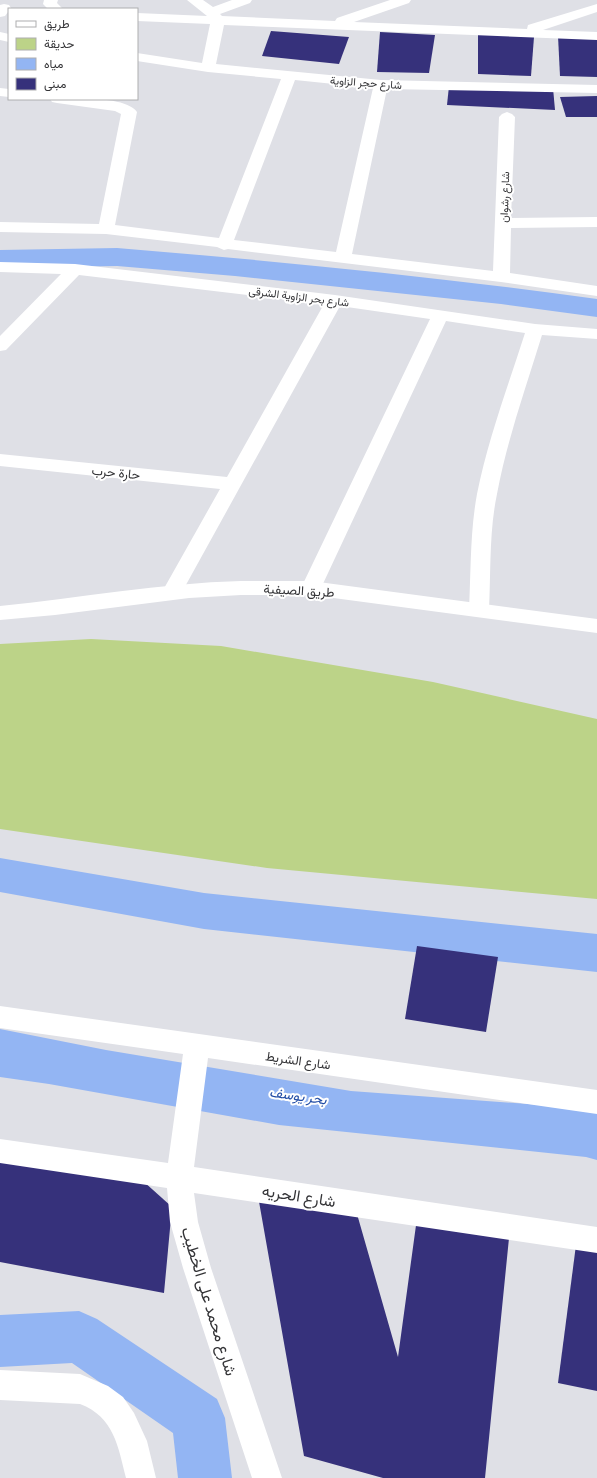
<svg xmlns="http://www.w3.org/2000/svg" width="597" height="1478" font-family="'Exo 2',Vazirmatn,sans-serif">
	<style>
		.green { fill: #bcd388 }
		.water { fill: #93b5f3 }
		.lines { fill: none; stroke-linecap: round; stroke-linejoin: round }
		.canal { fill: #93b5f3; fill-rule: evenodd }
		.building { fill: #36317b }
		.minor { fill: #fff; fill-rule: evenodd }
		.tertiary { fill: #fff; fill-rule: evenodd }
		.labels { text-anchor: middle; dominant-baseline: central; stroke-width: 4; stroke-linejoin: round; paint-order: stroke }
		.far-street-label { font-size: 11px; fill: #343437; stroke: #fff }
		.street-label { font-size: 13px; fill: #343437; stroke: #fff }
		.water-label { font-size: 14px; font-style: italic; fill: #214ca5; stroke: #fff }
		.near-street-label { font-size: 16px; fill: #343437; stroke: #fff }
	</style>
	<rect width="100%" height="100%" fill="#dfe0e6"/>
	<!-- green -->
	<polygon class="green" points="91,639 221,646 433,682 597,719 597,899 267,868 0,829 0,644"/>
	<!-- water -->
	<polygon class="water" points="0,1029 106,1050 351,1091 597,1109 597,1160 586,1157 279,1125 49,1084 0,1077"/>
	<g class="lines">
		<!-- canal -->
		<g class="canal">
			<path d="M117,248C277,261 438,277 597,299V317L501,304L235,276L117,266L0,268V250Z"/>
			<polygon points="0,858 204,893 597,934 597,972 204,929 0,892"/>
			<polygon points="79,1311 97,1319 217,1399 225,1418 232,1478 178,1478 173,1433 72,1363 0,1367 0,1315"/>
		</g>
	</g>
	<!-- building -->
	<g class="building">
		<polygon points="271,31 349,37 339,64 262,56"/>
		<polygon points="380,32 435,35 429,73 377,72"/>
		<polygon points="478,34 534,37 531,76 478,74"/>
		<polygon points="558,36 597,38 597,77 560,76"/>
		<polygon points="449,86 553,88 555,110 447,105"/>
		<polygon points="597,96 597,117 566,117 560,97"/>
		<polygon points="417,946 498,957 486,1032 405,1019"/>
		<polygon points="0,1159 133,1172 172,1207 164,1293 0,1262"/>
		<polygon points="258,1196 357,1214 398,1357 417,1218 509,1238 485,1478 383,1478 304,1456"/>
		<polygon points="576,1245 597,1249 597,1391 558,1383"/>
	</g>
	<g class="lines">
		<!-- minor -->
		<g class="minor">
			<polygon points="44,0 58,0 57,3 63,9 48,9 43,4"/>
			<path d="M187,0H203L213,7L232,0H252L250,3L220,14L222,16L335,21L337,18L390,0H411L409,3L354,22L527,29L528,25L597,4V12L543,30L597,32V40L224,25L216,64L381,80L597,85V93L387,89L352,254L493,271L499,117L502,114L507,112L512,114L515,117L511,218L597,217V227L511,228L510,273L597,286V296L501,282L228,249L224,250L217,247L106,234L0,232V222L99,224L121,114L115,111L57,103L52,102L50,99C69,99 125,95 137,112L115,225L219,238L281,79L208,72L137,61V53L202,63L210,24L137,21V13L207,16ZM295,80L373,88L336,252L234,240Z"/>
			<polygon points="4,4 9,5 11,8 5,16 0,17 0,5"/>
			<polygon points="0,32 9,34 9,42 0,40"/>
			<polygon points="0,88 9,89 9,97 0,96"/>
			<path d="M0,262L75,264L335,295L535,324L597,329V339L542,335C526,387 507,440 497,494C489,532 491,571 489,610L486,615L479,617L472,615L469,610C471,571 470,532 477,494C488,439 508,386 525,333L446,321L321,588L318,593L311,595L304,593L301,588L430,319L340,306L182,592L179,597L172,599L165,597L162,592L220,489L0,466V454L227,477L324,304L79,275L6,350L0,351V336L61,274L0,272Z"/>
			<polygon points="0,1006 597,1090 597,1114 208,1058 194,1167 597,1227 597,1253 194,1193 198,1222 211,1268 282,1478 252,1478 183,1268 170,1222 167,1188 0,1163 0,1139 168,1163 183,1054 0,1028"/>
			<path d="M0,1370L80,1374L108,1386L123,1397L134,1413L147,1441L156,1478H126C118,1446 114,1417 80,1404L0,1400Z"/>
		</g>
		<!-- tertiary -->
		<path class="tertiary" d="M241,581H311L597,619V633L311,595H241L189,598L55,615L0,620V606C81,598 160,583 241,581Z"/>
	</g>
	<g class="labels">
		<!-- far-street labels -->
		<g class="far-street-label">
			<text transform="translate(366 82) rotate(4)">شارع حجر الزاوية</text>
			<text transform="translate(504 197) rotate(-88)">شارع رشوان</text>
			<text transform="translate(299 296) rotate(7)">شارع بحر الزاوية الشرقى</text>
		</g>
		<!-- street labels -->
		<g class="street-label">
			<text transform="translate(116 472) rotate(6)">حارة حرب</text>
			<text transform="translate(299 590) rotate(3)">طريق الصيفية</text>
			<text transform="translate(298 1060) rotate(8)">شارع الشريط</text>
		</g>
		<!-- water labels -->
		<g class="water-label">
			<text transform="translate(298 1095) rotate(8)">بحر يوسف</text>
		</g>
		<!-- near-street labels -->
		<g class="near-street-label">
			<text transform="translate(299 1195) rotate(9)">شارع الحريه</text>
			<text transform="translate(210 1301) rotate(73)">شارع محمد على الخطيب</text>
		</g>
	</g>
	<!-- legend -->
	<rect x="8" y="8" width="130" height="92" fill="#ffffff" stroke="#aeaeaf"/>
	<rect x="16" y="21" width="20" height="6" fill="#ffffff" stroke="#aeaeaf"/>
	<text x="44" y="28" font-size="12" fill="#343437">طريق</text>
	<rect x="16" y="38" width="20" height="12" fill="#bcd388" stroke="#aeaeaf"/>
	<text x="44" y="48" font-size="12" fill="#343437">حديقة</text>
	<rect x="16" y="58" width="20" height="12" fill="#93b5f3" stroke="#aeaeaf"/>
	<text x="44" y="68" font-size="12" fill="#343437">مياه</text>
	<rect x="16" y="78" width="20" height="12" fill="#36317b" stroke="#aeaeaf"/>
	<text x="44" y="88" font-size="12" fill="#343437">مبنى</text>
</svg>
